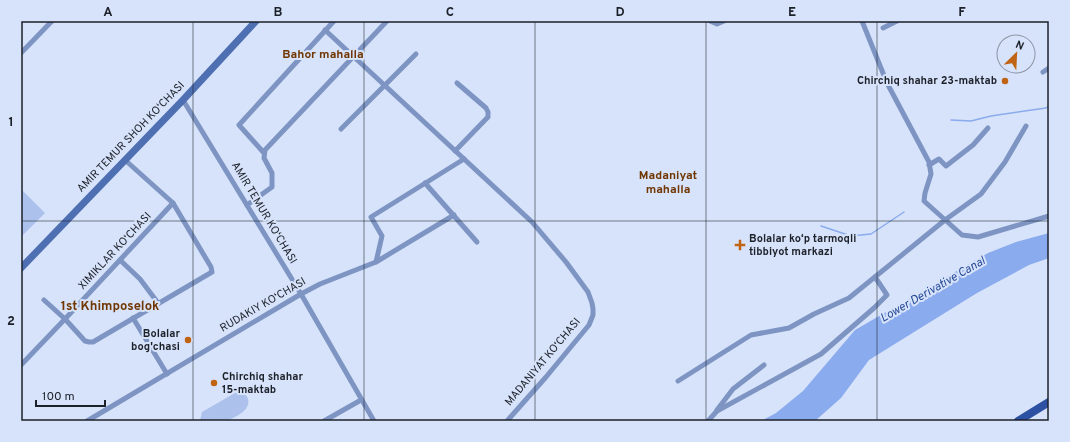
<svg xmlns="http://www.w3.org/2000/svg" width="1070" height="442" font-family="Overpass,sans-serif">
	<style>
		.green { fill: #acc1eb }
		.water { fill: #8aabed }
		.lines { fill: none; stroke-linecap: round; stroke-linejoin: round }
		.stream { stroke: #8aabed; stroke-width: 1.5 }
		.minor { stroke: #7e95c3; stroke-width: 5 }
		.secondary { stroke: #4e6fb1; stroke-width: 7 }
		.primary { stroke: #2c51a2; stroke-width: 8 }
		.grid { fill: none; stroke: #1c2029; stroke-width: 1; stroke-opacity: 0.55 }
		.poi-dot { fill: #c06313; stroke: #d7e3fa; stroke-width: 1.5 }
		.labels { text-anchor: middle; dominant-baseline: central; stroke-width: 4; stroke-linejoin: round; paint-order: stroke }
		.poi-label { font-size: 11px; font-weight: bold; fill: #1c2029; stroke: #d7e3fa; text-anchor: end }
		.street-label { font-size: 11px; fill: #1c2029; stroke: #d7e3fa }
		.neighbourhood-label { font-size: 12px; font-weight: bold; fill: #703602; stroke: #d7e3fa }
		.water-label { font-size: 12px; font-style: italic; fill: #284b98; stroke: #d7e3fa }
		.quarter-label { font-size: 13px; font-weight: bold; fill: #703602; stroke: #d7e3fa }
		.neatline { fill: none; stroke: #1c2029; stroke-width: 1.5 }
		.grid-label { font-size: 13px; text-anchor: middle; font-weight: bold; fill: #1c2029 }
	</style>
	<rect width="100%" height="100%" fill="#d7e3fa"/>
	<!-- green -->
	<g class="green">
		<polygon points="21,189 45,213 21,237"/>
		<path d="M239,392C243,393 247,395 248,399C251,410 236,417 228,420C221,423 208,421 200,421L202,412L235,393Z"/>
	</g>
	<!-- water -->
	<polygon class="water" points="1049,233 1049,258 1029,265 977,293 869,360 841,398 815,421 761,421 776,413 803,391 855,330 988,253 1016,242"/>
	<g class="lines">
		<!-- stream -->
		<g class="stream">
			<polyline points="951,120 971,121 991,116 1046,108 1049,106"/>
			<polyline points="821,226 851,236 871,234 904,212"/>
		</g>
		<!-- minor -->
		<g class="minor">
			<polyline points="710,21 717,24 724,21"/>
			<polyline points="862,21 887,83 929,162 931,174 925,193 924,201 962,235 978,237 1049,216"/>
			<polyline points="883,28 897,21"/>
			<polyline points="325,30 532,222 566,262 588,292 592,303 593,309 593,315 589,325 546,377 507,421"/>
			<polyline points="21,53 52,21"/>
			<polyline points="1043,72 1049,68"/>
			<polyline points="183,100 301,294 374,421"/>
			<polyline points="341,129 416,54"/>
			<polyline points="455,151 488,117 488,112 486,108 457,83"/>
			<polyline points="264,153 239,125 334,21"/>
			<polyline points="929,165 939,159 946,166 973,145 988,128"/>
			<polyline points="425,183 477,242"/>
			<polyline points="247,205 272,187 272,173 264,158 265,150 387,21"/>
			<polyline points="120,260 140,279 158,303"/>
			<polyline points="376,262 382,236 371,217 464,159"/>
			<polyline points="44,300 65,319 85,341 89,342 93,342 212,272 211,267 173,203 125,160"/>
			<polyline points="133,318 167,374"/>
			<polyline points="21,365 65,319 173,203"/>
			<polyline points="678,381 751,335 789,328 814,314 849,298 945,220 981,194 1005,162 1026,126"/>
			<polyline points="717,410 733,389 764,365"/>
			<polyline points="87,421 301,294 320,284 376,262 454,215"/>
			<polyline points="324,421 361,400"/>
			<polyline points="708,421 717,411 821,354 874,308 887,295 875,277"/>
		</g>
		<!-- secondary -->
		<polyline class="secondary" points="21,268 183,100 256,21"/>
		<!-- primary -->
		<polyline class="primary" points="1018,421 1049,402"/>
	</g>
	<!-- grid -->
	<path class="grid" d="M193,21V421M364,21V421M535,21V421M706,21V421M877,21V421M21,221H1049"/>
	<!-- markers -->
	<g class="poi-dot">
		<circle cx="1005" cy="81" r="4"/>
		<path d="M738 239h4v4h4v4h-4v4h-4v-4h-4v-4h4z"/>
		<circle cx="188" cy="340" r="4"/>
		<circle cx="214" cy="383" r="4"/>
	</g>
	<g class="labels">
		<!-- poi labels -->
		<g class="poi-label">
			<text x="997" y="81">Chirchiq shahar 23-maktab</text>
			<text x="749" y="239" text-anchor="start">Bolalar ko‘p tarmoqli<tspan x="749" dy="13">tibbiyot markazi</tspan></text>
			<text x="180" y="334">Bolalar<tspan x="180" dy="13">bog'chasi</tspan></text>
			<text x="222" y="377" text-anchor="start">Chirchiq shahar<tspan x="222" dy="13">15-maktab</tspan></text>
		</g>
		<!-- street labels -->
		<g class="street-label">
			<text transform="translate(131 137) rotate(-46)">AMIR TEMUR SHOH KO‘CHASI</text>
			<text transform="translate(264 213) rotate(59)">AMIR TEMUR KO‘CHASI</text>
			<text transform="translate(115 251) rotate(-47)">XIMIKLAR KO‘CHASI</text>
			<text transform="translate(263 305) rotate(-30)">RUDAKIY KO‘CHASI</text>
			<text transform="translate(543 362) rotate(-50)">MADANIYAT KO‘CHASI</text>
		</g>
		<!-- neighbourhood labels -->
		<g class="neighbourhood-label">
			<text x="323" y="55">Bahor mahalla</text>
			<text x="668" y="176">Madaniyat<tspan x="668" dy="14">mahalla</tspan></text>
		</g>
		<!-- water labels -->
		<g class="water-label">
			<text transform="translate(933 290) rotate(-30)">Lower Derivative Canal</text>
		</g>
		<!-- quarter labels -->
		<g class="quarter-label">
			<text x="110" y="307">1st Khimposelok</text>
		</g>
	</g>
	<!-- border -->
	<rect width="1070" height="442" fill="none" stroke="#d7e3fa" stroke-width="44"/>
	<!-- north arrow -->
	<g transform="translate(1016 54) rotate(24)"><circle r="19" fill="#d7e3fa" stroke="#8c95a6"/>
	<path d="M0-3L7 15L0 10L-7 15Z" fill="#c06313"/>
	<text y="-6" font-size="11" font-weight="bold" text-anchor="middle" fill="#1c2029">N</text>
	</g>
	<!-- scale -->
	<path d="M36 400v6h69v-6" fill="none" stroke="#1c2029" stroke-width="2"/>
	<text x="42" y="400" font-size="12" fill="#1c2029" stroke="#d7e3fa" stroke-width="3" paint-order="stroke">100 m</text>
	<rect x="22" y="22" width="1026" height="398" class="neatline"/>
	<g class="grid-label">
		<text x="108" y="16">A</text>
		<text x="278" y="16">B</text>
		<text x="450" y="16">C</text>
		<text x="620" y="16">D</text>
		<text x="792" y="16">E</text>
		<text x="962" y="16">F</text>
		<text x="11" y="126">1</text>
		<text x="11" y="325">2</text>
	</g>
</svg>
